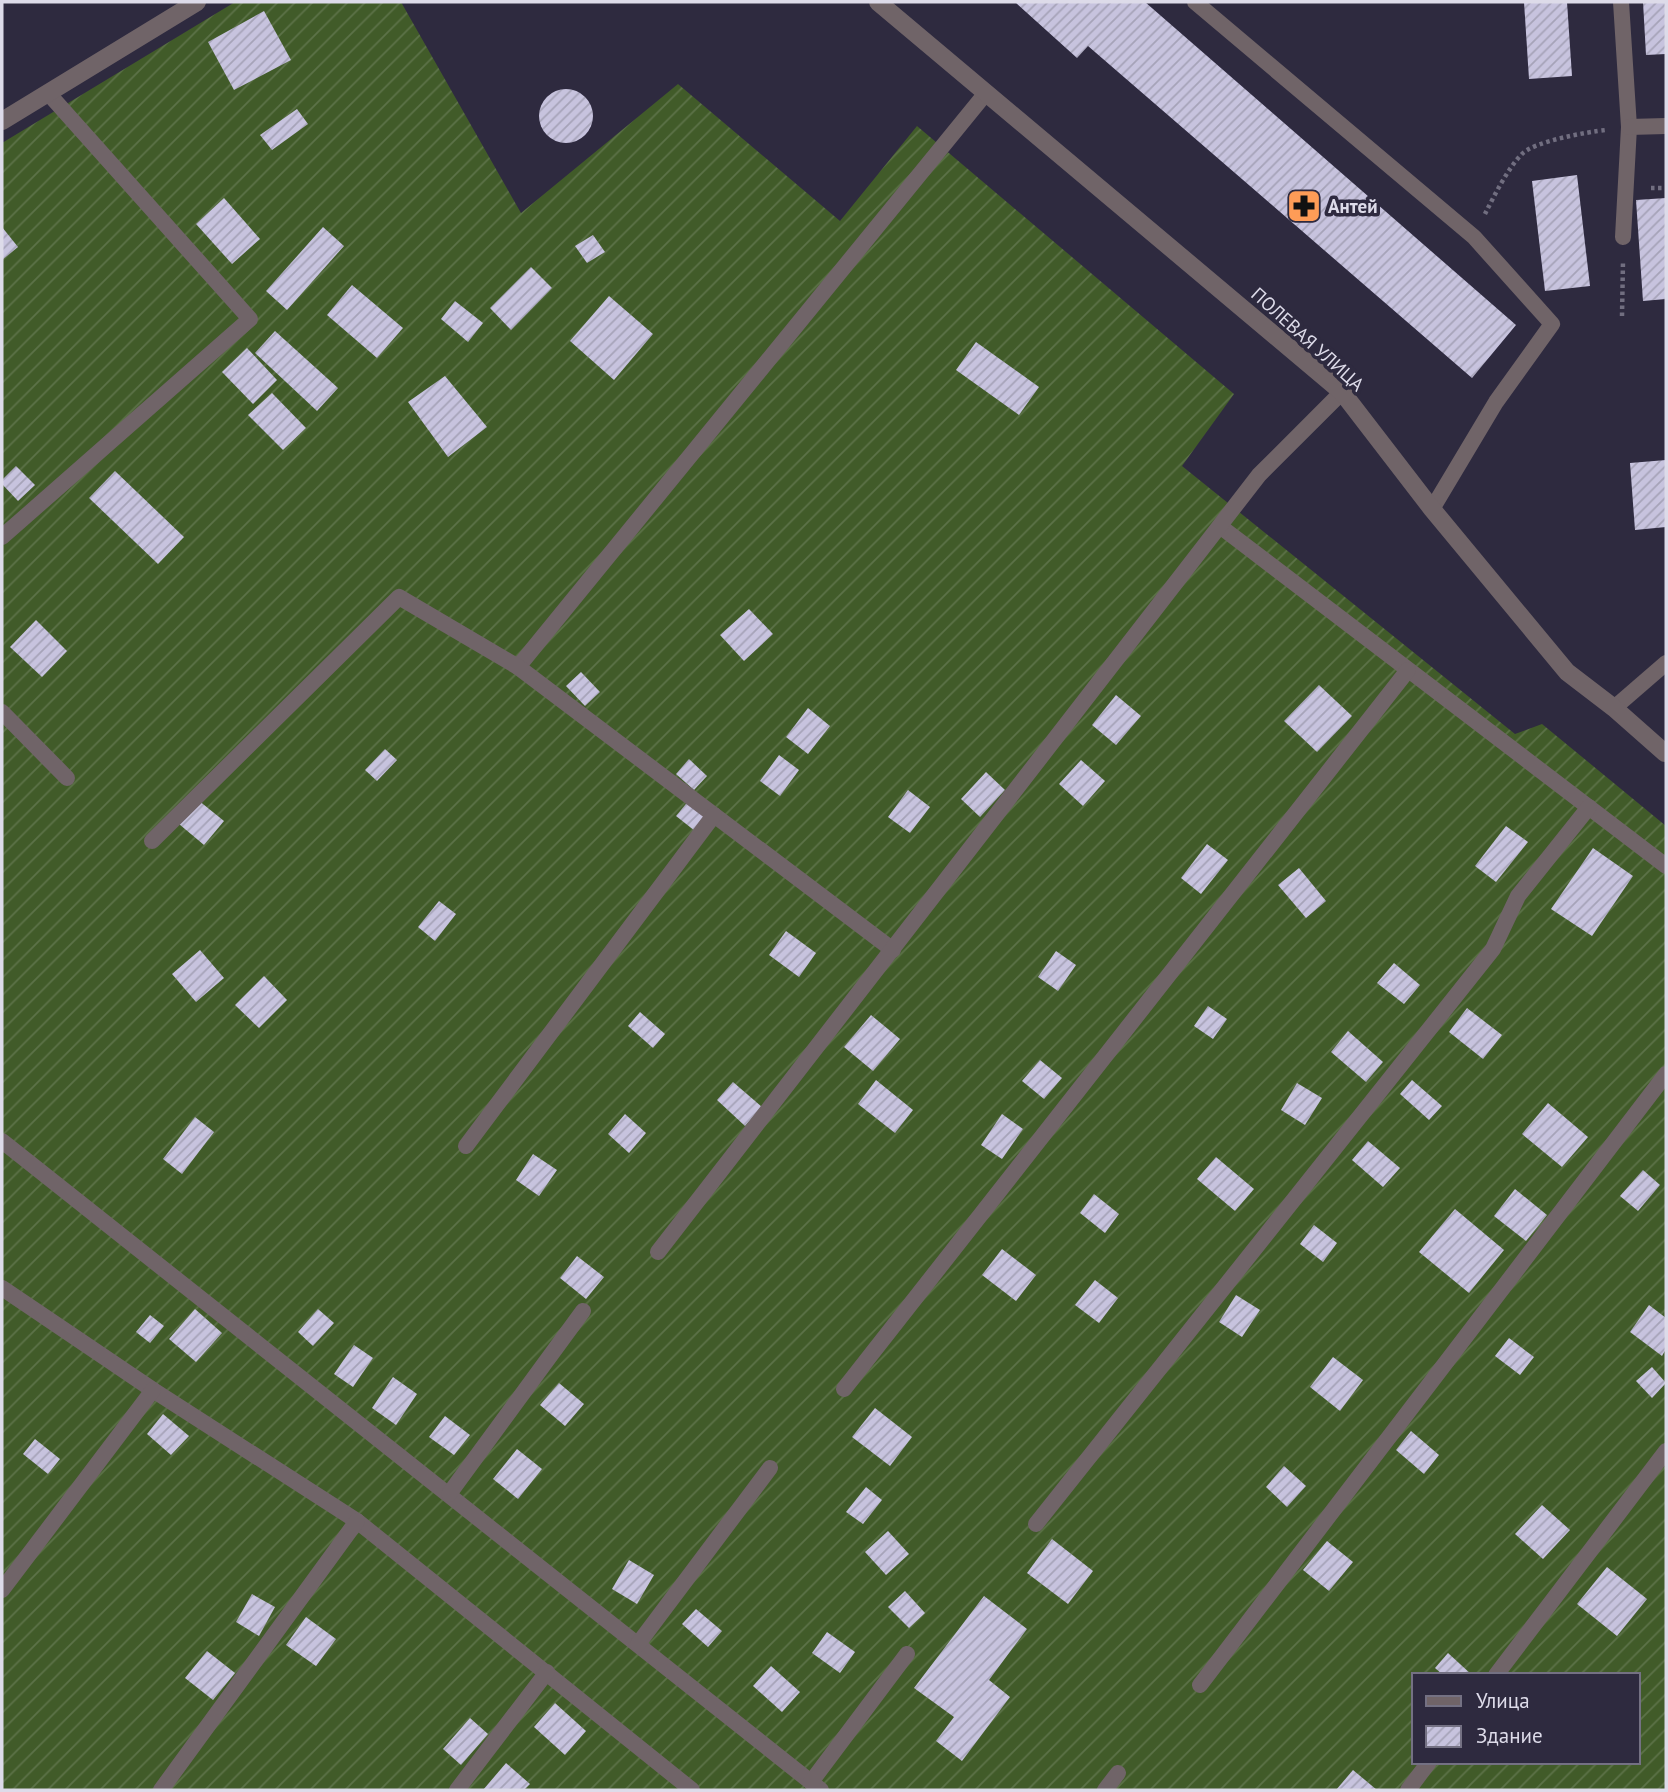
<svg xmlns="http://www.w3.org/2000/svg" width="1668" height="1792" font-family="'PT Sans',sans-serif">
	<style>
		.garden { fill: url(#garden-furrows); fill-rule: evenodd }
		.building { fill: url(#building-hatch) }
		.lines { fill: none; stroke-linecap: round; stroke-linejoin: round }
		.path { stroke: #716e80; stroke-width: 4.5; stroke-dasharray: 3.5 3.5; stroke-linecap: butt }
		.lane { stroke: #706468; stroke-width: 16 }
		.street { stroke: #706468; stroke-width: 18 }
		.labels { text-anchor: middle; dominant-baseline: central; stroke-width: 7; stroke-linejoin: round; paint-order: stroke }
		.poi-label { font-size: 19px; font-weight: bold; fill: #dddbe9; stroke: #2e2a3f; text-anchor: start }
		.street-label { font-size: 19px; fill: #dddbe9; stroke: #2e2a3f }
	</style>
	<defs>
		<pattern id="garden-furrows" width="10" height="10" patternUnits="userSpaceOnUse" patternTransform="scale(1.75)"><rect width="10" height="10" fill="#415b29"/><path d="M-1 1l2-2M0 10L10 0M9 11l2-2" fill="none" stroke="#5c7248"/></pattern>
		<pattern id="building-hatch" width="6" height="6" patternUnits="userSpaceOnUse" patternTransform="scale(1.75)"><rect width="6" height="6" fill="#c7c3de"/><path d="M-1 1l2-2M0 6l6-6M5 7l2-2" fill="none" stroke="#a6a3b8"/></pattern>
	</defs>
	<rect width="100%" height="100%" fill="#2e2a3f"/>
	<!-- garden -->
	<path class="garden" d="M235,2H401L521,213L678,84L840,221L917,126L1234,394L1182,466L1515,734L1542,724L1666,826V1790H2V143ZM1414,1675H1638V1762H1414Z"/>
	<!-- building -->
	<g class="building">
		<polygon points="1015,2 1145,2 1516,325 1472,378 1088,46 1077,58"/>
		<polygon points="1524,2 1567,2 1572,76 1529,79"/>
		<polygon points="1643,2 1666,2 1666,54 1646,55"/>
		<polygon points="264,11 291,60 234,90 208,42"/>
		<circle cx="566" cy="116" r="27"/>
		<polygon points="297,109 308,124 272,150 260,135"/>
		<polygon points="1577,175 1590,286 1545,291 1532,181"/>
		<polygon points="224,198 260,239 232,264 196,224"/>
		<polygon points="1666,198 1666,299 1643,301 1636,200"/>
		<polygon points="2,227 18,247 2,260"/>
		<polygon points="323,227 344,246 287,310 266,291"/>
		<polygon points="593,235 605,252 587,263 575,246"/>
		<polygon points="531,267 552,288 511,330 490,308"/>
		<polygon points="352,285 403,328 377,358 327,315"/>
		<polygon points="609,296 653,334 614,380 570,341"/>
		<polygon points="455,301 483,323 468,342 441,319"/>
		<polygon points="275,331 338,388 317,411 255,353"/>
		<polygon points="976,342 1039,387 1019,415 956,370"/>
		<polygon points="247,348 277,380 253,404 222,372"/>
		<polygon points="445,376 487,427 448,457 408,402"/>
		<polygon points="272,393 306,428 283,450 248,415"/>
		<polygon points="1666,460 1666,527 1635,530 1630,463"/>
		<polygon points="16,466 35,485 18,501 2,484 2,480"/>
		<polygon points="115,471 184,537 158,564 89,498"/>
		<polygon points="749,609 773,634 744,661 720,635"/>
		<polygon points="36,620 67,651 42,677 10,647"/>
		<polygon points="581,672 600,692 585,706 566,686"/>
		<polygon points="1319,685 1352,716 1317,752 1284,721"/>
		<polygon points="1116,695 1141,716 1116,745 1092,725"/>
		<polygon points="808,708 830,726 808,754 786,737"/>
		<polygon points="385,749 397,760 377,781 365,770"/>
		<polygon points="779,755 799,770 780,796 760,781"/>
		<polygon points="689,759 707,776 694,790 676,774"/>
		<polygon points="1081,760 1105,781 1083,806 1059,784"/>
		<polygon points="986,772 1005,790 980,817 961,799"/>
		<polygon points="908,790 930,807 910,833 888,817"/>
		<polygon points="690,799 708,814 695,831 676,816"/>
		<polygon points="198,800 224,821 204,845 179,824"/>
		<polygon points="1506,826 1528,842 1496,882 1475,866"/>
		<polygon points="1207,844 1228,860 1201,894 1181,878"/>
		<polygon points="1593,848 1633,876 1592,936 1551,909"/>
		<polygon points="1299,868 1326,901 1306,918 1278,885"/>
		<polygon points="439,901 456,914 435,941 418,927"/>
		<polygon points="786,931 816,953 799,977 769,955"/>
		<polygon points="200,950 224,978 196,1002 172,974"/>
		<polygon points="1056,951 1076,965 1058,991 1038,977"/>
		<polygon points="1394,963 1420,985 1404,1004 1377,983"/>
		<polygon points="264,976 287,1000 259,1028 235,1005"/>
		<polygon points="1208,1006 1227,1019 1213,1039 1194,1026"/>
		<polygon points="1467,1008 1502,1035 1483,1059 1449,1032"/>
		<polygon points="640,1012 665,1034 653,1048 628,1026"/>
		<polygon points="871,1015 900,1039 873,1071 844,1047"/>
		<polygon points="1348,1031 1383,1062 1366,1082 1331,1052"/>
		<polygon points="1040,1060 1062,1078 1044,1099 1022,1081"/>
		<polygon points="876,1080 913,1110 895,1133 858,1104"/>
		<polygon points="1412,1080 1442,1106 1429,1120 1400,1094"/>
		<polygon points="733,1082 762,1107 745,1126 717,1100"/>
		<polygon points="1297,1083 1322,1098 1305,1125 1281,1110"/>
		<polygon points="1548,1103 1588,1137 1562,1167 1522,1134"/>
		<polygon points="625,1114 646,1133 629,1153 608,1134"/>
		<polygon points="1002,1114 1023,1129 1002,1159 981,1145"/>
		<polygon points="195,1117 214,1132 182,1174 163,1159"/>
		<polygon points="1368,1141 1400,1168 1383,1187 1352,1160"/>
		<polygon points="533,1154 557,1170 539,1196 516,1180"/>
		<polygon points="1216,1157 1254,1189 1235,1211 1197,1179"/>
		<polygon points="1643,1170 1660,1185 1638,1211 1620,1196"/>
		<polygon points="1515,1189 1547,1215 1526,1241 1494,1216"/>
		<polygon points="1094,1194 1119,1214 1105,1233 1080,1213"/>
		<polygon points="1455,1209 1504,1250 1469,1293 1419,1252"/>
		<polygon points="1314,1225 1337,1243 1323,1262 1300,1244"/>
		<polygon points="1002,1249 1036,1275 1016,1301 982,1275"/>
		<polygon points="577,1256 604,1277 586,1299 560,1278"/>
		<polygon points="1095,1280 1118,1298 1099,1323 1075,1305"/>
		<polygon points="1236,1295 1260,1310 1242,1337 1219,1322"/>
		<polygon points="1649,1305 1666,1318 1666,1349 1662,1356 1630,1332"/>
		<polygon points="195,1309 222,1333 196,1362 169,1339"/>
		<polygon points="318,1309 334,1323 313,1346 298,1332"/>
		<polygon points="150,1315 164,1326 150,1343 136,1332"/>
		<polygon points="1509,1338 1534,1357 1520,1375 1495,1356"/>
		<polygon points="354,1345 373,1358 353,1387 334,1374"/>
		<polygon points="1333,1357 1363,1380 1340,1411 1310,1387"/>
		<polygon points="1652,1367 1666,1383 1652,1398 1636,1381"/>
		<polygon points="393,1377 417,1394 396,1425 372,1408"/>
		<polygon points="559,1383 584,1404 565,1426 540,1405"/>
		<polygon points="875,1408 912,1437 890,1466 852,1437"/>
		<polygon points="163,1414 189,1436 171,1455 147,1434"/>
		<polygon points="445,1416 470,1435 454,1455 429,1437"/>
		<polygon points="1411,1431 1439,1455 1424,1474 1396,1450"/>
		<polygon points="35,1439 60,1459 48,1474 23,1454"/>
		<polygon points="517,1449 542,1469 518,1499 493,1479"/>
		<polygon points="1284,1466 1306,1486 1287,1507 1266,1487"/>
		<polygon points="866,1487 882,1500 863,1524 846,1512"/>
		<polygon points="1542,1505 1570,1530 1543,1559 1515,1534"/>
		<polygon points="888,1531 909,1554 886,1575 865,1552"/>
		<polygon points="1052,1539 1093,1571 1068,1604 1027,1573"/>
		<polygon points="1327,1541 1353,1562 1329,1591 1303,1570"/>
		<polygon points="629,1560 654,1575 637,1604 612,1589"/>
		<polygon points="1607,1567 1647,1599 1617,1636 1577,1604"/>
		<polygon points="905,1591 925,1613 909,1628 888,1607"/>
		<polygon points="252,1594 275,1607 259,1636 236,1622"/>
		<polygon points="984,1596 1027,1629 989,1680 1010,1697 962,1761 936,1741 954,1717 914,1688"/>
		<polygon points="696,1609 722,1631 708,1647 682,1624"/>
		<polygon points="306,1617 336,1639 316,1666 286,1645"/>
		<polygon points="827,1632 855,1652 840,1673 812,1653"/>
		<polygon points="207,1651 235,1673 213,1700 185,1678"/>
		<polygon points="1448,1653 1472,1675 1443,1675 1435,1668"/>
		<polygon points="771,1666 800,1692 782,1712 753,1686"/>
		<polygon points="555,1703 586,1731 565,1755 534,1727"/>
		<polygon points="470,1718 488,1734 461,1765 443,1749"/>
		<polygon points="506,1763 530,1784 524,1790 483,1790"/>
		<polygon points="1353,1770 1377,1790 1336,1790"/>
	</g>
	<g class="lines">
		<!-- path -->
		<g class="path">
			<polyline points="1651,188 1666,188"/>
			<path d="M1485,214C1494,196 1508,168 1522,154C1535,141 1587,132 1606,130"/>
			<polyline points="1622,316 1623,261"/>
		</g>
		<!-- lane -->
		<g class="lane">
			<polyline points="1195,2 1474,237 1552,324 1496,402 1432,509"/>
			<polyline points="1621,2 1629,127 1623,237"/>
			<polyline points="1629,127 1666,126"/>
			<polyline points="1221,527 1666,866"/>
			<polyline points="2,537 250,319 48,93"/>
			<polyline points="518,667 986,93"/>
			<polyline points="1614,708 1666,663"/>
			<polyline points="2,712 67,778"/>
			<polyline points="152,841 399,597 518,667 893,950"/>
			<polyline points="2,1141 821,1790"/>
			<polyline points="466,1146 714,815"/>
			<polyline points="658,1252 1259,475 1342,392"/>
			<polyline points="2,1288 153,1390 357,1521 692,1790"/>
			<polyline points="844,1389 1408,670"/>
			<polyline points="449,1494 583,1311"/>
			<polyline points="1036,1524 1493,949 1518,896 1589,807"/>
			<polyline points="2,1590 153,1390"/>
			<polyline points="638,1644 770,1468"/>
			<polyline points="1496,1675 1666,1451"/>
			<polyline points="1200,1685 1666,1074"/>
			<polyline points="811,1782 907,1654"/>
			<polyline points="161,1790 357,1521"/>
			<polyline points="457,1790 547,1672"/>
			<polyline points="1105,1790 1118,1773"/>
			<polyline points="1408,1790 1429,1762"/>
		</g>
		<!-- street -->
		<g class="street">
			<polyline points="878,2 1342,392 1432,509 1567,672 1614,708 1665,753"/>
			<polyline points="2,121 197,2"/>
		</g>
	</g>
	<!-- icons -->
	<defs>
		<g id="pharmacy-square" transform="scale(1.75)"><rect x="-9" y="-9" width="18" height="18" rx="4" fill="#fe9c57" stroke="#2e2a3f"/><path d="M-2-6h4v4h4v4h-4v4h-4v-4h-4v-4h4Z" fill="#111"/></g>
	</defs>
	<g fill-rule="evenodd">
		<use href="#pharmacy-square" x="1304" y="206"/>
	</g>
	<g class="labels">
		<!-- poi labels -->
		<g class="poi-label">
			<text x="1328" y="206">Антей</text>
		</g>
		<!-- street labels -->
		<g class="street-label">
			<text transform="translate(1308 339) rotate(42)">ПОЛЕВАЯ УЛИЦА</text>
		</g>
	</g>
	<!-- border -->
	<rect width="1668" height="1792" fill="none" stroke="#dddbe9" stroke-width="7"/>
	<!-- legend -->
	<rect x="1412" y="1673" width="228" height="91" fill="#2e2a3f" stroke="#747183" stroke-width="2"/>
	<rect x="1426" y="1696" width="35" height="10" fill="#706468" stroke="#747183" stroke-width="2"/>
	<text x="1476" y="1708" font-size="21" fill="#dddbe9">Улица</text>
	<rect x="1426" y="1726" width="35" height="21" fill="url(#building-hatch)" stroke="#747183" stroke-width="2"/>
	<text x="1476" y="1743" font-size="21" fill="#dddbe9">Здание</text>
</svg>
